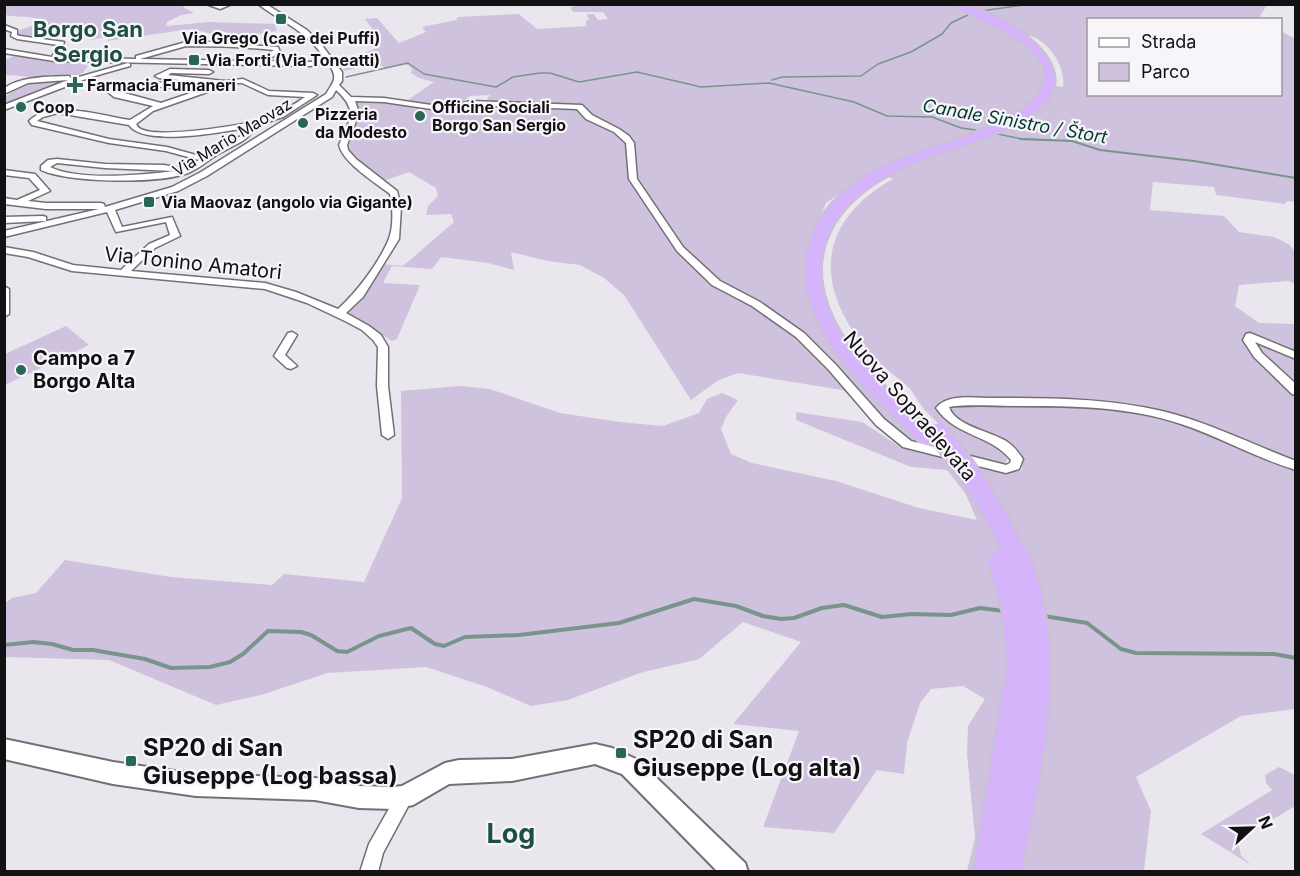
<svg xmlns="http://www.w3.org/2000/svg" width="1300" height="876" font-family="Inter,sans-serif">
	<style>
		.green { fill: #cfc2de; fill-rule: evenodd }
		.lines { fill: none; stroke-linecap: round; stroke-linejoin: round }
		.stream-far2 { stroke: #79958b; stroke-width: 1.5 }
		.stream-far1 { stroke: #79958b; stroke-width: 2 }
		.stream { stroke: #79958b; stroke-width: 4 }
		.street-casing { stroke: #727075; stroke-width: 3 }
		.secondary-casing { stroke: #727075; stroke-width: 4 }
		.highway-casing { stroke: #c6c6c6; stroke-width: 3 }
		.street { fill: #fff; fill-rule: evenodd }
		.secondary { fill: #fff; fill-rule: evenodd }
		.highway { fill: #d6b4fb; fill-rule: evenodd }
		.highway-bridge-far1-casing { stroke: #c6c6c6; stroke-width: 24; stroke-linecap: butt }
		.highway-bridge-casing { stroke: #c6c6c6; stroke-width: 31; stroke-linecap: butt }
		.highway-bridge-far1 { stroke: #d6b4fb; stroke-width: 21 }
		.highway-bridge { stroke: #d6b4fb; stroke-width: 28 }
		.poi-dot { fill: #296754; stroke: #f7f4fa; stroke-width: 2 }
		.labels { text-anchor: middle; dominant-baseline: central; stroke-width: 4.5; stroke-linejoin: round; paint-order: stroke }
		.far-poi-label { font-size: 16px; font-weight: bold; fill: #111012; stroke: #f7f4fa; text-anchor: start }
		.far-street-label { font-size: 16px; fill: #111012; stroke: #f7f4fa }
		.far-water-label { font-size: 18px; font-style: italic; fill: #00392a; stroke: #f7f4fa }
		.street-label { font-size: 20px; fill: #111012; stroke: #f7f4fa }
		.poi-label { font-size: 20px; font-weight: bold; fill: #111012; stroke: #f7f4fa; text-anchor: start }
		.far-district-label { font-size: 22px; font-weight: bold; fill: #1d4f40; stroke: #f7f4fa }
		.near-poi-label { font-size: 24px; font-weight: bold; fill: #111012; stroke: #f7f4fa; text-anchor: start }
		.near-quarter-label { font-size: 27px; font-weight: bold; fill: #1d4f40; stroke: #f7f4fa }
	</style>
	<rect width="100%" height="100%" fill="#e9e7ed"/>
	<!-- green -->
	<g class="green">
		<path d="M572,4L1267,5L1260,16V19L1088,20V94H1280L1281,31L1294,38L1295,202L1287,201L1285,204L1216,195L1214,187L1153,182L1150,210L1224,216L1239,232L1274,237L1290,245L1295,252V284L1288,281L1239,285L1235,306L1259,323L1295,324V351L1251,333L1244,337V344L1295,395V461L1201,425L1146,408L1117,402L1045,399L942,401L937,407C950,435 990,434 1008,458L1005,463H991L912,442L895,431L816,347L781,317L719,281L679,244L636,178L632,140L625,132L593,116L585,107L573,104L486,101L490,95L470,96L463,101L440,106L405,102L434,82L419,78L411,73L412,69C406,60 394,66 385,68L377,63L345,71L343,68L362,61V54L381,46L374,31L365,19L377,18L399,43L426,32L422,27L456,20L458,17L519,14L537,29L586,26V21L589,20L587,14H594L598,20L608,19L603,12H573L570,7H573ZM1017,36C1021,36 1028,35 1031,36C1051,43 1066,69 1063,87L1045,84C1042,62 1033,51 1017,36ZM877,170L893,179C811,225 815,295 876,359C886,370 899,378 910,389C915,395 918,402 923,408C930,416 938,423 946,431L920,440L810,298L811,240L826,203Z"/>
		<path d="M4,5H187L183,7L194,13L181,15L167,22L166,26L209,22L275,24L277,31C258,33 239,39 222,31L213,34L191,29L107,41L110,36L91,40L86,37L94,34L86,30L77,33L69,29L61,32L51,28L30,36H21L18,33L20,30L43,22C31,14 17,18 5,15Z"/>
		<path d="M14,56L79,62L88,66L83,73C59,85 29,75 5,75V60Z"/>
		<path d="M65,80L5,105V97C26,81 39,82 65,80Z"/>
		<path d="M368,101L391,102L446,111L466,105L578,108L610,129L626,142L628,163L678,252L717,287L749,303L796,337L835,374L853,397L842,390L738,373L717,381L691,400L624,295L604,278L580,265L548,261L511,252L514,270L488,263L441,257L432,269L392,266L383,283L420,285L397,339L392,341L346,313L383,264L403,266L454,222L451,214L426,215L428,206L438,196L436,188L409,172L386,180C375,172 355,162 349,149C345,140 362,120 357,103Z"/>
		<polygon points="66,326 89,345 5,385 5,354"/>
		<polygon points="1255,341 1295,358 1295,388 1254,344"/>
		<path d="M460,386L490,389L560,413L620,422L663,426L699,413L707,399L722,393L738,400L726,417L721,429L731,454L752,463L836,481L919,508L977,520L965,493L947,470L911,467L796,420V412L862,422L902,448L1009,473L1022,470V460L996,437L955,417L949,410L956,406C1018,407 1083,401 1144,413C1196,423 1247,450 1295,469V709L1241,716L1136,777L1151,811L1144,871H967L975,838L967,754L968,726L985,699L963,686L931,689L920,703L907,743L904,774L877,770L834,833L763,827L799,731L733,724L801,642L743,622L699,659L640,673L568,700L531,706L487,687L426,667L328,673L261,695L216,705L109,660L5,657V603L12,598L36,593L65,560L171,577L272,585L284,574L364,582L402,498L401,391Z"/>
		<polygon points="1279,767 1295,775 1295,806 1238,841 1241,856 1251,865 1201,834 1272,790 1266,783 1265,775"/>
	</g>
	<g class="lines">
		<!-- stream-far2 -->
		<g class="stream-far2">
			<polyline points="981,11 1030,4"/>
			<polyline points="346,77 408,63 424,74 496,87 513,77 540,73 550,73 579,82 637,72 701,87 769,83 854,102 887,116 932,117 961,128 983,131"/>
			<polyline points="772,80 782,77 861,76 878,64 911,52 942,34 951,23 972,13"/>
			<polyline points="993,133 1022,139 1050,140"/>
		</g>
		<!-- stream-far1 -->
		<polyline class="stream-far1" points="1020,139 1072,141 1100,150 1194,161 1296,178"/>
		<!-- stream -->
		<g class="stream">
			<polyline points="1044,616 1087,623 1121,649 1136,653 1274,654 1296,658"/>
			<polyline points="4,645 33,642 52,644 73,650 93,650 145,659 171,668 210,667 230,662 243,654 268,631 301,632 311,635 337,651 347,652 379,636 411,628 435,644 444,646 465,637 519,635 619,623 694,599 736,606 763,616 781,619 794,618 822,608 844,605 882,617 911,614 951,615 980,608 1004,611"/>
		</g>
		<!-- street casing -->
		<g class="street-casing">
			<g id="street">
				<polygon points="206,4 232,4 220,9"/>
				<path d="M258,4H266L307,30L321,44L342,72V81L339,85L351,97L384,98L445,107L471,101L582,105L592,115L619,129L629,136L634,143L637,179L683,247L720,281L760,302L804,333L836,365L884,419L911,441L1006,465L1010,463L1011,460C990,434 956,437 936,408C947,393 976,398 993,398C1049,398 1107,398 1162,411C1208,422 1251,444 1296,461V470C1256,458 1220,437 1181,424C1128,406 1069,406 1013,406C992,406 970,404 949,407C955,426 990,431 1006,441C1014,446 1018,452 1023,459L1019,469L1006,473L903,447L876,425L828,369L796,337L752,306L712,285L677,251L629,179L626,143L614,132L586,119L577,109L471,105L445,111L384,102L355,101L359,113L347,145L348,150L356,159L397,191L401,207L399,239L363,297L346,313L369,326L381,335L388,347V386L394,435L388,439L382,435L377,386L378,347L373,340L362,330L345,321L307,303L265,289L72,271L28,257L4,253V247L33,252L73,265L121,270L149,244L170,235L166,222L116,232L107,212L4,237V231L99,209H46L4,204V198L17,200L40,190L29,178L4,175V170L35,174L50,191L28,201L46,203H101L104,204L105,207L172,187L201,172L326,94C335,80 338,77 328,63L310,66L54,61L4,53V49L52,57L58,45L17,39L11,36L12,32L4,29V25L17,30V35L20,36L64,42L58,57L136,59V56L186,42H236L244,45L278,47L280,52L266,61L310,62L326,60C305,29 286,25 258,4ZM186,46C216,46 245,47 274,50L256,61L140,59ZM336,90C359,111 350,120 339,145C343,163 376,183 390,194C393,207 394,228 388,241C378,264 357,292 338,309L296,292L265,283L131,271L155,248L180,236L172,217L122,227L115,210L178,191L207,176L332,97Z"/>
				<path d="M128,63L130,64V66L91,77L4,110V105L68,80L28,83L4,94V88C23,76 47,77 69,76L72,79Z"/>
				<path d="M170,69L209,70L213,72L209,74L171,73L168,75L225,81L243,79L269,91L313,93L317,95L283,117L255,126C249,141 237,143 224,151C211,157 201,168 188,173C159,184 69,183 41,170V166L48,160L57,159L105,164L164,165L185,169L199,160L166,151L109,143L32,125L29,121C50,99 103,116 130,120L153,106L114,97L108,92V88L154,82L176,84V88H173L154,86L117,91L161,103L217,84L159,78L155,76ZM233,83H242L268,95L305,97C293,105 282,113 268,118C246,125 164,138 143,130C138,128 138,127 136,124L153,111ZM58,113L129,125C143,147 223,132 246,128L241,136L207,154L196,155L167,147L109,139L37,121L43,117ZM57,163L105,168L174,171C142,175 78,181 50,167Z"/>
				<polygon points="43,216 46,217 46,221 4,223 4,217"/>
				<polygon points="4,286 9,289 9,314 4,317"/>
				<polygon points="292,332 297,335 285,355 297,366 291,369 287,368 274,356 288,333"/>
				<polygon points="1250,333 1296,352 1296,359 1255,342 1262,353 1296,384 1296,395 1292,394 1254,357 1243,340 1246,334"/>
				<polygon points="405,789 411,791 413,797 383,853 378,872 360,872 369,844 399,791"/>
			</g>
		</g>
		<!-- secondary casing -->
		<g class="secondary-casing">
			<polygon id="secondary" points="4,739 113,762 196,774 315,778 359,786 394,787 402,786 445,763 459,760 512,759 595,744 612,748 638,760 745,863 748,872 718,872 622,774 595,764 512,781 449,784 413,805 394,809 359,808 315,800 196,796 113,784 4,759"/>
		</g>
		<!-- highway casing -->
		<g class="highway-casing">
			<path id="highway" d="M954,4C991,4 1092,63 1041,107C1003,139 952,147 909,166C834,198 795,257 842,334C866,372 903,402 934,433L938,438L934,443L927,445L920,443C881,404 836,366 814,314C803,290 802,264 810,239C820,209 846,187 873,171C887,164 901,158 915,153C944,142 1062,112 1042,66C1028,33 977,25 954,4Z"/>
		</g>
		<!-- street -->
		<use href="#street" class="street"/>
		<!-- secondary -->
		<use href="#secondary" class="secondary"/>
		<!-- highway -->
		<use href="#highway" class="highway"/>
		<!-- highway-bridge-far1 casing -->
		<g class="highway-bridge-far1-casing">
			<path id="highway-bridge-far1" d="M938,434C972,473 999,514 1018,563"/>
		</g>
		<!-- highway-bridge casing -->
		<g class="highway-bridge-casing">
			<g id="highway-bridge">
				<polyline points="987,872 1021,666 1016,610 1003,563"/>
				<path d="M1007,872C1027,771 1056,661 1017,561"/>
			</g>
		</g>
		<!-- highway-bridge-far1 -->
		<use href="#highway-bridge-far1" class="highway-bridge-far1"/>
		<!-- highway-bridge -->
		<use href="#highway-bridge" class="highway-bridge"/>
	</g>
	<!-- markers -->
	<g class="poi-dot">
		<rect x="275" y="13" width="12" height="12" rx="3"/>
		<rect x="188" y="54" width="12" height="12" rx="3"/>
		<path d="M72 76h6v6h6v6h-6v6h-6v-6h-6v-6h6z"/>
		<circle cx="21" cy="107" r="6"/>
		<circle cx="420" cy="116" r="6"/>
		<circle cx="303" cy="123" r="6"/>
		<rect x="143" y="196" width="12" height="12" rx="3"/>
		<circle cx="21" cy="370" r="6"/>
		<rect x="615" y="747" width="12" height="12" rx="3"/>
		<rect x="125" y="755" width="12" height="12" rx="3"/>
	</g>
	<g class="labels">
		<!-- far-poi labels -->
		<g class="far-poi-label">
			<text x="281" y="38" text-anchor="middle">Via Grego (case dei Puffi)</text>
			<text x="206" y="60">Via Forti (Via Toneatti)</text>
			<text x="87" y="85">Farmacia Fumaneri</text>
			<text x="33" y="107">Coop</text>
			<text x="432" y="107">Officine Sociali<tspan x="432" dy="18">Borgo San Sergio</tspan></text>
			<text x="315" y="114">Pizzeria<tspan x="315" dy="18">da Modesto</tspan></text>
			<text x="161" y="202">Via Maovaz (angolo via Gigante)</text>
		</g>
		<!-- far-street labels -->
		<g class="far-street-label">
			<text transform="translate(232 137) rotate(-31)">Via Mario Maovaz</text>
		</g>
		<!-- far-water labels -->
		<g class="far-water-label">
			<text transform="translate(1015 121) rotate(10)">Canale Sinistro / Štort</text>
		</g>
		<!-- street labels -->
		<g class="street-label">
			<text transform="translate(193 263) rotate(6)">Via Tonino Amatori</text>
			<text transform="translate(910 406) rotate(49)">Nuova Sopraelevata</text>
		</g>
		<!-- poi labels -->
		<g class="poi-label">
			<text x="33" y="358">Campo a 7<tspan x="33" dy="23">Borgo Alta</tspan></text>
		</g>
		<!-- far-district labels -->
		<g class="far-district-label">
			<text x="88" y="29">Borgo San<tspan x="88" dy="25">Sergio</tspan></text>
		</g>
		<!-- near-poi labels -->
		<g class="near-poi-label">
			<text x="633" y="739">SP20 di San<tspan x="633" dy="28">Giuseppe (Log alta)</tspan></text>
			<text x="143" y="747">SP20 di San<tspan x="143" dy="28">Giuseppe (Log bassa)</tspan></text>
		</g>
		<!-- near-quarter labels -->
		<g class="near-quarter-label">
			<text x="511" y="833">Log</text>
		</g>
	</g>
	<!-- border -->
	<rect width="1300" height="876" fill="none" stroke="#111012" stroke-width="12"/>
	<!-- legend -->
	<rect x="1087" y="18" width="195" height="78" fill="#f7f4fa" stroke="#9b999d" stroke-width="1.5"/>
	<rect x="1099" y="38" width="30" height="9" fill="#ffffff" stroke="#9b999d" stroke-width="1.5"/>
	<text x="1141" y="48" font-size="18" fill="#111012">Strada</text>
	<rect x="1099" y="63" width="30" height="18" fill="#cfc2de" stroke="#9b999d" stroke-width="1.5"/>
	<text x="1141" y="78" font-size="18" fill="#111012">Parco</text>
	<!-- north arrow -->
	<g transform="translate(1252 828) rotate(68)" stroke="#f7f4fa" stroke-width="4.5" paint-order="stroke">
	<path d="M0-4.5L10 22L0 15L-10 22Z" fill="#111012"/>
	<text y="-9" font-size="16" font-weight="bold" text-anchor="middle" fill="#111012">N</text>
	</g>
</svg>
